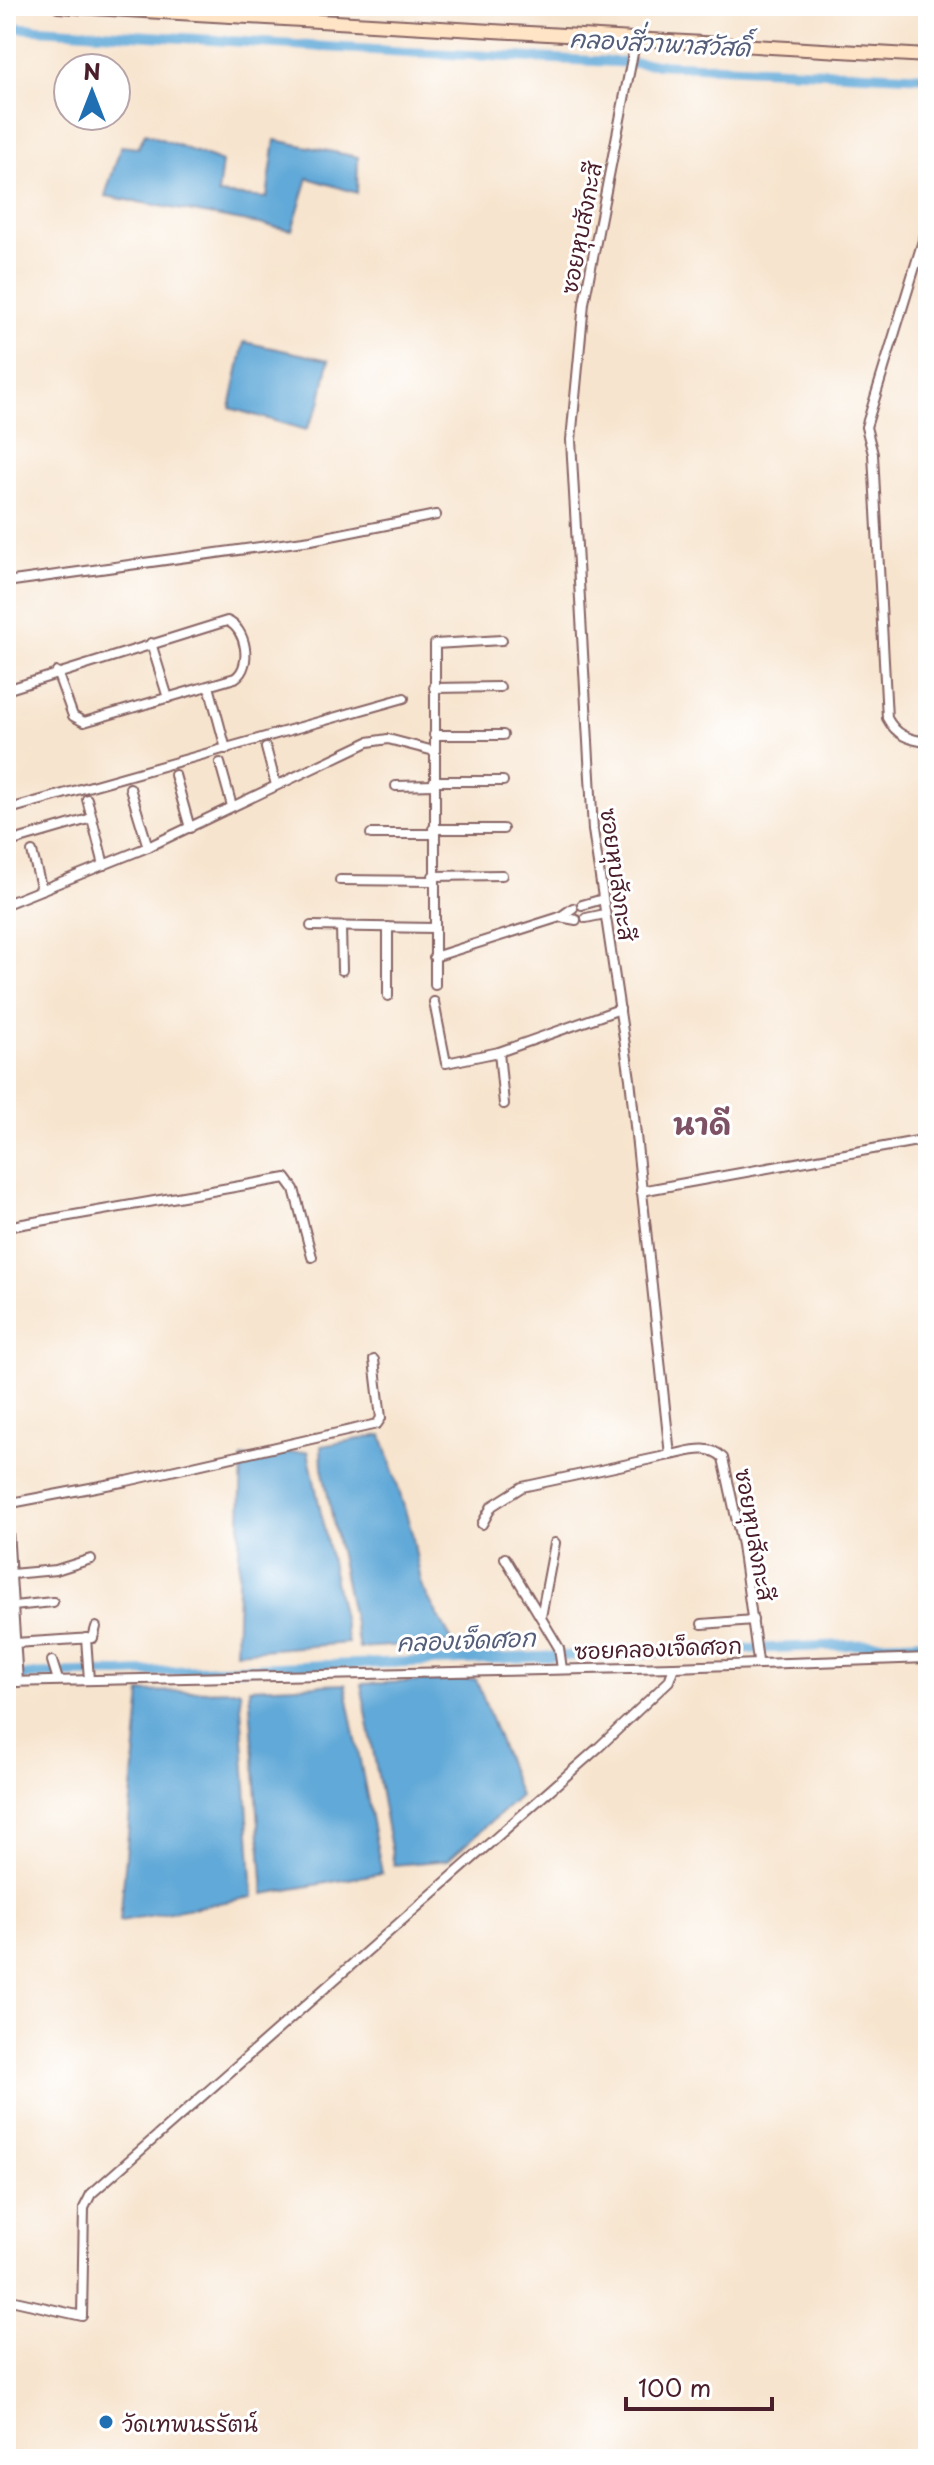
<svg xmlns="http://www.w3.org/2000/svg" width="934" height="2465" font-family="'Playpen Sans','Playpen Sans Thai',sans-serif">
	<style>
		.water { fill: #60a9d8; stroke: #556482; stroke-width: 2 }
		.lines { fill: none; stroke-linecap: round; stroke-linejoin: round }
		.canal { stroke: #60a9d8; stroke-width: 10 }
		.street-casing { stroke: #876464; stroke-width: 12 }
		.secondary-casing { stroke: #876464; stroke-width: 16 }
		.street { stroke: #fff; stroke-width: 8 }
		.secondary { stroke: #ffe4c6; stroke-width: 12 }
		.poi-dot { fill: #1f6fb2; stroke: #fff; stroke-width: 3 }
		.labels { text-anchor: middle; dominant-baseline: central; stroke-width: 6; stroke-linejoin: round; paint-order: stroke }
		.street-label { font-size: 22px; fill: #4a1f2b; stroke: #fff }
		.poi-label { font-size: 22px; fill: #4a1f2b; stroke: #fff; text-anchor: start }
		.water-label { font-size: 24px; font-style: italic; fill: #545d79; stroke: #fff }
		.district-label { font-size: 30px; font-weight: bold; fill: #7d5265; stroke: #fff }
	</style>
	<rect width="100%" height="100%" fill="#fff"/>
	<filter id="ink" filterUnits="userSpaceOnUse"><feTurbulence type="fractalNoise" baseFrequency=".0125" numOctaves="2"/><feDisplacementMap in="SourceGraphic" scale="16" xChannelSelector="R" yChannelSelector="G"/><feConvolveMatrix kernelMatrix="1 2 1 2 8 2 1 2 1" color-interpolation-filters="sRGB"/></filter>
	<filter id="wash" filterUnits="userSpaceOnUse"><feTurbulence type="fractalNoise" baseFrequency=".006" numOctaves="4" result="noise"/><feDisplacementMap in="SourceGraphic" scale="32" xChannelSelector="R" yChannelSelector="G"/><feGaussianBlur stdDeviation="1.8" result="paint"/><feColorMatrix in="noise" values="0 0 0 0 0 0 0 0 0 0 0 0 0 0 0 0 0 1.4 0 .05"/><feComposite in="paint" operator="in"/></filter>
	<g filter="url(#wash)">
		<rect width="100%" height="100%" fill="#f7e4ce"/>
		<!-- water -->
		<g class="water">
			<polygon points="145,133 222,162 218,194 267,198 275,140 358,157 357,193 308,178 292,230 105,196 121,146 138,148"/>
			<polygon points="244,342 329,360 320,404 306,430 230,408"/>
			<polygon points="382,1435 412,1533 422,1587 453,1642 359,1648 322,1467 321,1446"/>
			<polygon points="308,1451 348,1643 236,1652 242,1458"/>
			<polygon points="476,1679 520,1796 448,1860 394,1865 361,1684"/>
			<polygon points="345,1684 382,1873 264,1894 249,1688"/>
			<polygon points="240,1690 253,1897 120,1921 141,1692"/>
		</g>
		<g class="lines">
			<!-- canal -->
			<g class="canal">
				<polyline points="6,27 406,52 928,77"/>
				<path d="M6,1677C45,1673 81,1672 120,1673L928,1642"/>
			</g>
		</g>
	</g>
	<g filter="url(#ink)">
		<g class="lines">
			<!-- street casing -->
			<g class="street-casing">
				<g id="street">
					<path d="M636,38L584,303L571,440L593,830L630,1079L670,1455C688,1452 709,1443 723,1458L742,1545L758,1661"/>
					<path d="M928,224L866,427L873,454L887,718C896,735 909,740 928,742"/>
					<polyline points="6,582 311,540 436,515"/>
					<polyline points="151,643 168,698"/>
					<polyline points="209,686 226,749"/>
					<polyline points="434,688 500,687"/>
					<path d="M6,690L227,621C246,628 253,666 235,678L84,722L73,716L57,672"/>
					<polyline points="434,735 503,735"/>
					<polyline points="266,748 276,785"/>
					<polyline points="220,763 232,806"/>
					<polyline points="175,775 190,828"/>
					<polyline points="434,781 503,781"/>
					<polyline points="396,786 434,785"/>
					<polyline points="130,788 148,847"/>
					<polyline points="87,799 104,865"/>
					<polyline points="6,810 404,698"/>
					<polyline points="433,829 503,829"/>
					<polyline points="371,834 433,834"/>
					<polyline points="6,843 92,818"/>
					<polyline points="32,852 42,890"/>
					<polyline points="433,876 502,875"/>
					<polyline points="340,880 433,881"/>
					<polyline points="6,904 148,847 368,742 388,739 434,751"/>
					<polyline points="582,905 603,899"/>
					<polyline points="560,917 576,920"/>
					<polyline points="586,918 605,914"/>
					<polyline points="311,926 434,928"/>
					<polyline points="341,927 342,970"/>
					<polyline points="434,957 560,917 573,908"/>
					<polyline points="435,985 435,644 502,640"/>
					<polyline points="388,996 388,927"/>
					<polyline points="434,1002 446,1063 499,1052 620,1009"/>
					<polyline points="499,1052 504,1104"/>
					<polyline points="641,1191 928,1139"/>
					<polyline points="6,1227 286,1178 294,1189 312,1257"/>
					<polyline points="6,1500 18,1682"/>
					<polyline points="6,1504 127,1481 377,1424 381,1418 374,1360"/>
					<polyline points="482,1524 492,1506 522,1487 670,1455"/>
					<polyline points="505,1558 559,1648 562,1669"/>
					<polyline points="11,1574 56,1570 91,1559"/>
					<polyline points="13,1606 53,1602"/>
					<polyline points="541,1617 555,1543"/>
					<polyline points="702,1624 753,1620"/>
					<polyline points="86,1638 89,1680"/>
					<polyline points="15,1643 93,1638 96,1627"/>
					<polyline points="52,1661 58,1680"/>
					<polyline points="6,1682 674,1667 928,1658"/>
					<polyline points="6,2299 82,2316 84,2208 91,2194 599,1747 669,1681 674,1667"/>
				</g>
			</g>
			<!-- secondary casing -->
			<g class="secondary-casing">
				<polyline id="secondary" points="58,6 928,56"/>
			</g>
			<!-- street -->
			<use href="#street" class="street"/>
			<!-- secondary -->
			<use href="#secondary" class="secondary"/>
		</g>
	</g>
	<!-- markers -->
	<circle class="poi-dot" cx="106" cy="2422" r="8"/>
	<g class="labels">
		<!-- street labels -->
		<g class="street-label">
			<text transform="translate(580 228) rotate(-79)">ซอยหุบสังกะสี</text>
			<text transform="translate(619 874) rotate(82)">ซอยหุบสังกะสี</text>
			<text transform="translate(756 1534) rotate(80)">ซอยหุบสังกะสี</text>
			<text transform="translate(658 1647) rotate(-2)">ซอยคลองเจ็ดศอก</text>
		</g>
		<!-- poi labels -->
		<g class="poi-label">
			<text x="122" y="2422">วัดเทพนรรัตน์</text>
		</g>
		<!-- water labels -->
		<g class="water-label">
			<text transform="translate(660 42) rotate(3)">คลองสี่วาพาสวัสดิ์</text>
			<text transform="translate(466 1639) rotate(-2)">คลองเจ็ดศอก</text>
		</g>
		<!-- district labels -->
		<g class="district-label">
			<text x="702" y="1122">นาดี</text>
		</g>
	</g>
	<!-- margin -->
	<rect width="934" height="2465" fill="none" stroke="#fff" stroke-width="32"/>
	<!-- north arrow -->
	<g transform="translate(92 92)"><circle r="38" fill="#ffffff" stroke="#b7a5aa" stroke-width="2"/>
	<path d="M0-6L14 30L0 20L-14 30Z" fill="#1f6fb2"/>
	<text y="-12" font-size="22" font-weight="bold" text-anchor="middle" fill="#4a1f2b">N</text>
	</g>
	<!-- scale -->
	<path d="M626 2397v12h146v-12" fill="none" stroke="#4a1f2b" stroke-width="4"/>
	<text x="638" y="2397" font-size="24" fill="#4a1f2b" stroke="#ffffff" stroke-width="6" paint-order="stroke">100 m</text>
</svg>
